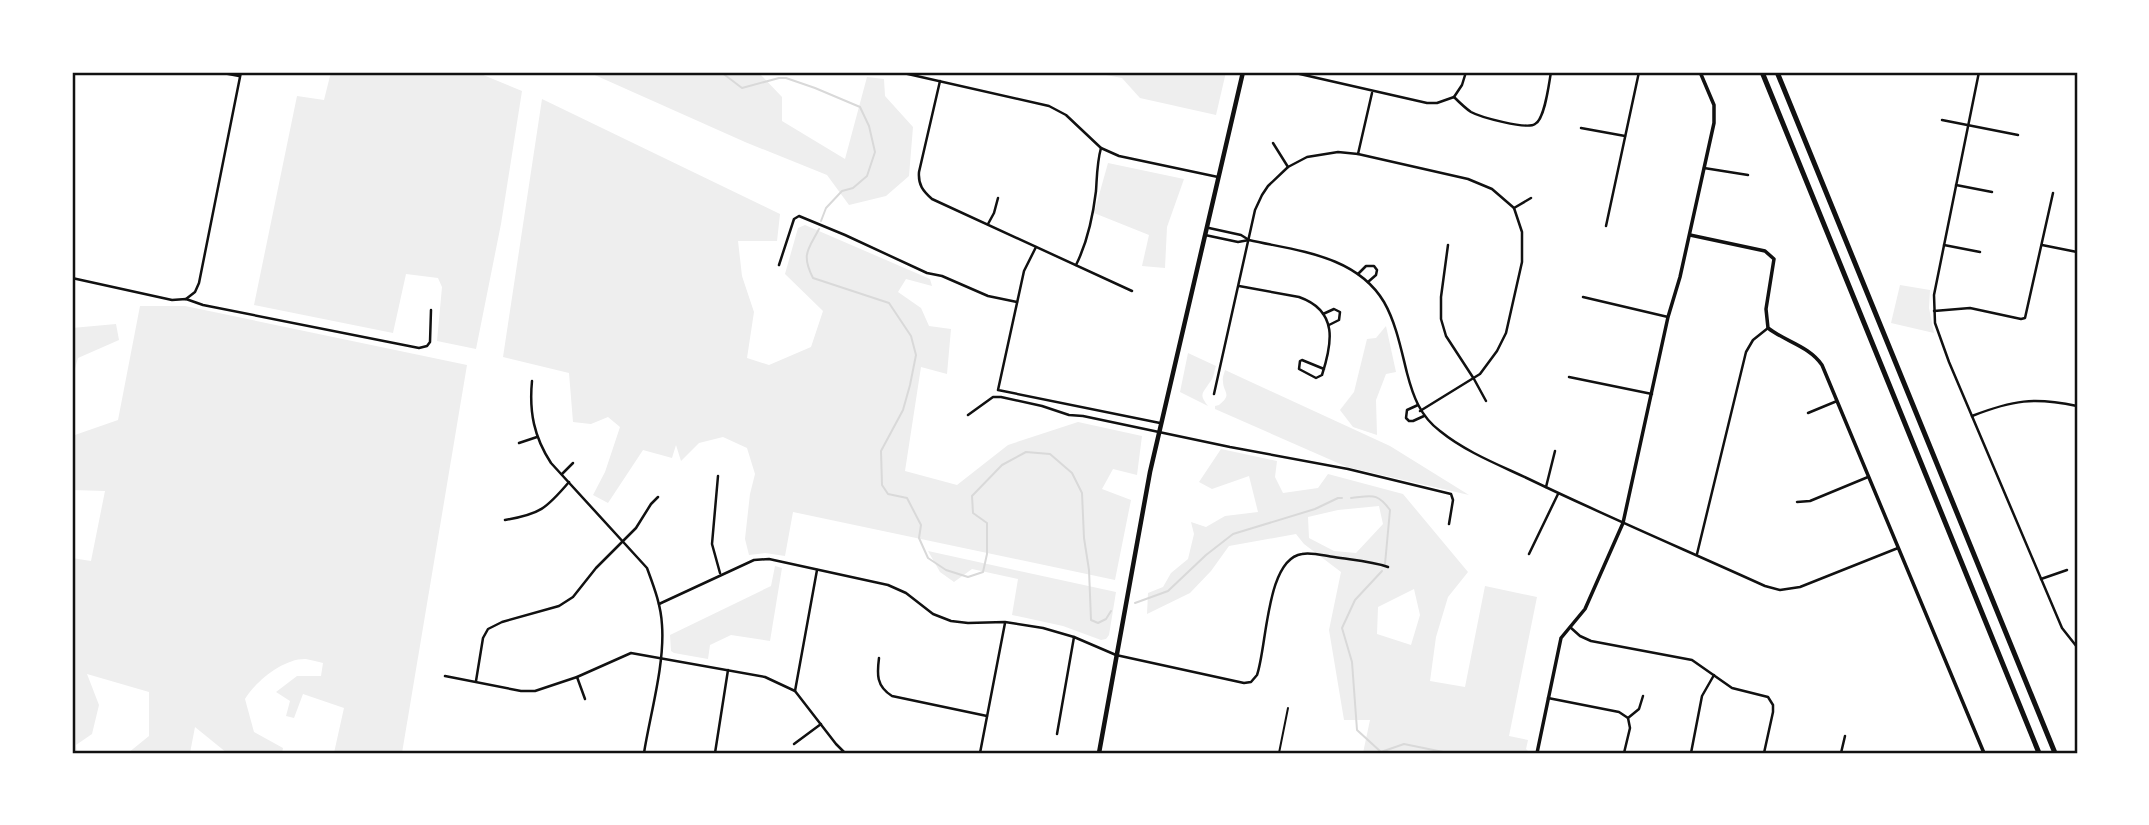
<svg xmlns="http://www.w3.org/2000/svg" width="2149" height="825" font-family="Figtree,sans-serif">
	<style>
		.green { fill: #eee; fill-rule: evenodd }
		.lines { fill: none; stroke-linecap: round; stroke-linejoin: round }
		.stream { stroke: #d9d9d9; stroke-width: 2 }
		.service { stroke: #111; stroke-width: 2 }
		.minor { stroke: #111; stroke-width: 2.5 }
		.tertiary { stroke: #111; stroke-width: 3.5 }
		.secondary { stroke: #111; stroke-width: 4.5 }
		.motorway { stroke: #111; stroke-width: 5 }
		.neatline { fill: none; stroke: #111; stroke-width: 2.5 }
	</style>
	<rect width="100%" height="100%" fill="#fff"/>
	<!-- green -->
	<g class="green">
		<polygon points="331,72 476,72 522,91 501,224 476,349 437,341 442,287 438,278 406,274 393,333 254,305 297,96 324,100"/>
		<polygon points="588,72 754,72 760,74 782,97 782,121 845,159 867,77 884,79 885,96 913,127 909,176 886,196 849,205 827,175 745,142"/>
		<polygon points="1090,72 1226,72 1216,115 1140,98 1122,78"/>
		<polygon points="542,99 780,214 777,241 738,241 742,276 754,312 747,358 769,365 811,347 823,311 785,274 798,228 805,225 930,279 932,286 906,279 898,292 921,308 929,326 951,329 947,374 921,367 905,471 957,485 1008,445 1078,422 1142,436 1137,475 1113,469 1102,489 1131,500 1115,580 793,512 785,556 765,553 749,555 745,539 750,494 755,474 747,448 723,437 699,443 681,461 676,445 672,458 643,450 608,503 593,495 605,472 620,427 608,417 591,424 573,422 569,373 503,357"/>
		<polygon points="1108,163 1184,179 1167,227 1165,268 1142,266 1149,235 1094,213"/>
		<polygon points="1900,285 1930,290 1929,308 1934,333 1891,323"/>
		<path d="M140,306H185L467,365L402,753H334L344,708L303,694L294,718L286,716L290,701L276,692L297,676H321L323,663C318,662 312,660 306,659C284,658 256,681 245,699L254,732L283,748L282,753H227L195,727L190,753H128L149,736V692L87,674L99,705L92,734L76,745L77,753H72V558L91,561L105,491L72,490V436L118,420Z"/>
		<polygon points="116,324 119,340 78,358 72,379 72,328"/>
		<polygon points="1386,326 1396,372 1386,374 1376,400 1377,435 1353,427 1340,410 1354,392 1367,339 1376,338"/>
		<path d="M1188,353L1216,366C1214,371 1214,378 1210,382C1202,394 1199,394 1208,406L1180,392Z"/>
		<path d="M1225,370L1390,446L1469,495L1347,467L1215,409V406L1219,405C1233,394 1223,393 1223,381C1222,378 1224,374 1225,370Z"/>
		<path d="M1221,449L1277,461L1275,477L1283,493L1318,488L1328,474L1403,494L1468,572L1448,597L1436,637L1430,681L1465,687L1485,586L1537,597L1509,736L1528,740L1526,749L1530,753H1363L1370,720H1344L1329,630L1341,572L1304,544L1296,534L1229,546L1211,571L1190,593L1147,614L1148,593L1163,587L1171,573L1188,559L1194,534L1191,522L1206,527L1225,516L1258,512L1249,476L1212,489L1199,482ZM1379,506L1383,524L1356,553L1334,551L1309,538L1308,517L1338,510ZM1414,589L1420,615L1411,645L1377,634L1378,607Z"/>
		<polygon points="928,551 1116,592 1109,635 1106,639 1101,640 1063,626 1012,615 1018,579 972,569 954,582 940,572"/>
		<polygon points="775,566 782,568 770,641 731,635 710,645 708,659 674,653 671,651 670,635 771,586"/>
	</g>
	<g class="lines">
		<!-- stream -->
		<g class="stream">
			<polyline points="721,72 742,88 779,78 786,78 815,88 860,107 869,126 875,152 867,176 853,188 842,191 826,208 821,221"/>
			<path d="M819,229C808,250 801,254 813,278L889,303L911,336L916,355L910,385L903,410L881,451L882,485L888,494L907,498L921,525L919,538L928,558L946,570L968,577L983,572L987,554V523L973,513L972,496L1002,465L1026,452L1050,454L1072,473L1082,493L1084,538L1089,570L1091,620L1098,623L1106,619L1111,611"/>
			<path d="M1351,498C1372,496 1377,492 1390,510L1385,564"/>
			<polyline points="1382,571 1355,600 1342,628 1352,662 1357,730 1381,752 1404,744 1448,753"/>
			<polyline points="1135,603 1168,591 1206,555 1233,534 1315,509 1338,498 1342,498"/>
		</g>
		<!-- service -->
		<polyline class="service" points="1279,753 1288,708"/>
		<!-- minor -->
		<g class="minor">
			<polyline points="218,72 239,76"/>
			<polyline points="899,72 1049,106 1066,115 1101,148 1119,156 1218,177"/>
			<path d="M1291,72L1427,103H1437L1454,97C1459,102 1465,108 1471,112C1480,117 1527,130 1535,124C1545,119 1549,83 1551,72"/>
			<polyline points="1979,72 1934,295 1935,323 1949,362 2062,628 2077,647"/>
			<path d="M940,81L919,172C918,185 923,191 932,199L1132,291"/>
			<polyline points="1454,97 1462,85 1466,72"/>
			<polyline points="1942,120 2018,135"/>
			<polyline points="1581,128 1625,136"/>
			<polyline points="1273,143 1288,167"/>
			<polyline points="1358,154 1372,93"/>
			<polyline points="1704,168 1748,175"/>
			<polyline points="1956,185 1992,192"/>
			<polyline points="1514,208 1531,198"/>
			<polyline points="988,224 994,213 998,198"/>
			<polyline points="1606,226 1639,72"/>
			<polyline points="1205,235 1238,242 1249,240 1241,235 1209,228"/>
			<path d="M1249,240C1297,251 1356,255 1384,302C1396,323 1401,349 1407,373C1413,396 1420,416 1440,431C1467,453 1502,466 1533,481C1610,518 1688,551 1765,586L1780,590L1800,587L1898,548"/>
			<polyline points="1448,245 1441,297 1441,319 1446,336 1474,379 1486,401"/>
			<polyline points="1944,245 1980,252"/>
			<polyline points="2042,245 2077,252"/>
			<polyline points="1036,247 1024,271 998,390 1160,423"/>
			<polyline points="779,265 794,219 799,216 845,235 927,273 942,276 988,296 1017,302"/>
			<path d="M1076,265C1087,243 1093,216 1096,191C1097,176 1097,162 1101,148"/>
			<polyline points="1358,274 1366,266 1374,266 1377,270 1376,275 1368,282"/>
			<polyline points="72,278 172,300 186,299 203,305 419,348 427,346 430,342 431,310"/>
			<path d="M1239,286L1299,297C1339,311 1332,344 1322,375L1316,378L1299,369L1300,361L1302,360L1324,369"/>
			<polyline points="1583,297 1668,317"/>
			<polyline points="186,299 195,292 199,283 241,72"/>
			<polyline points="1934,311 1970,308 2021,319 2025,318 2053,193"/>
			<polyline points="1323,314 1334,309 1340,312 1339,320 1329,325"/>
			<polyline points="1569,377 1652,394"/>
			<path d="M532,381C529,412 534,437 551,463L647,568C654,587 661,605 662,625C665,664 650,715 644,753"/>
			<polyline points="1214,394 1255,210 1262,195 1268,186 1288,167 1307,157 1338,152 1358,154 1468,179 1492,189 1514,208 1522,232 1522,262 1506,333 1497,351 1480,374 1420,411"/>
			<polyline points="1418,405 1407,410 1406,418 1409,421 1413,421 1424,416"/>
			<polyline points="1808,413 1837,401"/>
			<polyline points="968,415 993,397 1001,397 1042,406 1069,415 1083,416 1230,447 1348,469 1451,494 1453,500 1449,524"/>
			<path d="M1972,416C2013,400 2034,397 2077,406"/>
			<polyline points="519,443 537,437"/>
			<polyline points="562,474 573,463"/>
			<polyline points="718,476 712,544 720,573"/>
			<polyline points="1546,487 1555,451"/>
			<polyline points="1797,502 1810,501 1868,477"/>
			<path d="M505,520C540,514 546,509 569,482"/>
			<polyline points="1529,554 1558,494"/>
			<polyline points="1697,554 1746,352 1753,340 1768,328"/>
			<polyline points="2041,579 2067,570"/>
			<path d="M659,604L754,560L769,559L888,585L906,593L933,614L951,621L968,623L1005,622L1043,628L1074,637L1116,655L1244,683L1251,682L1257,675C1267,647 1266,559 1302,554C1312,552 1325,556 1334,557C1352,560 1371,561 1388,567"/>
			<polyline points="1570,627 1580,636 1591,641 1692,660 1732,688 1768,697 1773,705 1773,712 1764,753"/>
			<path d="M879,658C877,674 876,686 892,696L987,716"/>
			<polyline points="445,676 521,691 535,691 577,677 631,653 765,677 795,691 836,744 845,753"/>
			<polyline points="577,677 585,699"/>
			<polyline points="476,681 483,638 488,629 502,622 559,606 573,597 596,568 636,528 651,504 658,497"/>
			<polyline points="795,691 817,570"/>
			<polyline points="1548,698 1619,712 1628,718"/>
			<polyline points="1057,734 1074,637"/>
			<polyline points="794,744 821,724"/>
			<polyline points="715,753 728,670"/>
			<polyline points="980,753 1005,623"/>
			<polyline points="1624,753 1630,728 1628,718 1639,709 1643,696"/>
			<polyline points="1691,753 1702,696 1714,675"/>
			<polyline points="1841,753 1845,736"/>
		</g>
		<!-- tertiary -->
		<g class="tertiary">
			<path d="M1690,235L1765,251L1774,259L1766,309L1768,328C1786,342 1809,346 1822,365L1984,753"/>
			<polyline points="1537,753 1561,638 1585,609 1623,523 1668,317 1680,277 1714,123 1714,105 1700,72"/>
		</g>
		<!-- secondary -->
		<polyline class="secondary" points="1099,753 1150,472 1243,72"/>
		<!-- motorway -->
		<g class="motorway">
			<polyline points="1762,72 2039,753"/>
			<polyline points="1777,72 2055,753"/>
		</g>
	</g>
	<!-- border -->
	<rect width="2149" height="825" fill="none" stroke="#ffffff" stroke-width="147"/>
	<rect x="74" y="74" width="2002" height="678" class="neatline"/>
</svg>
